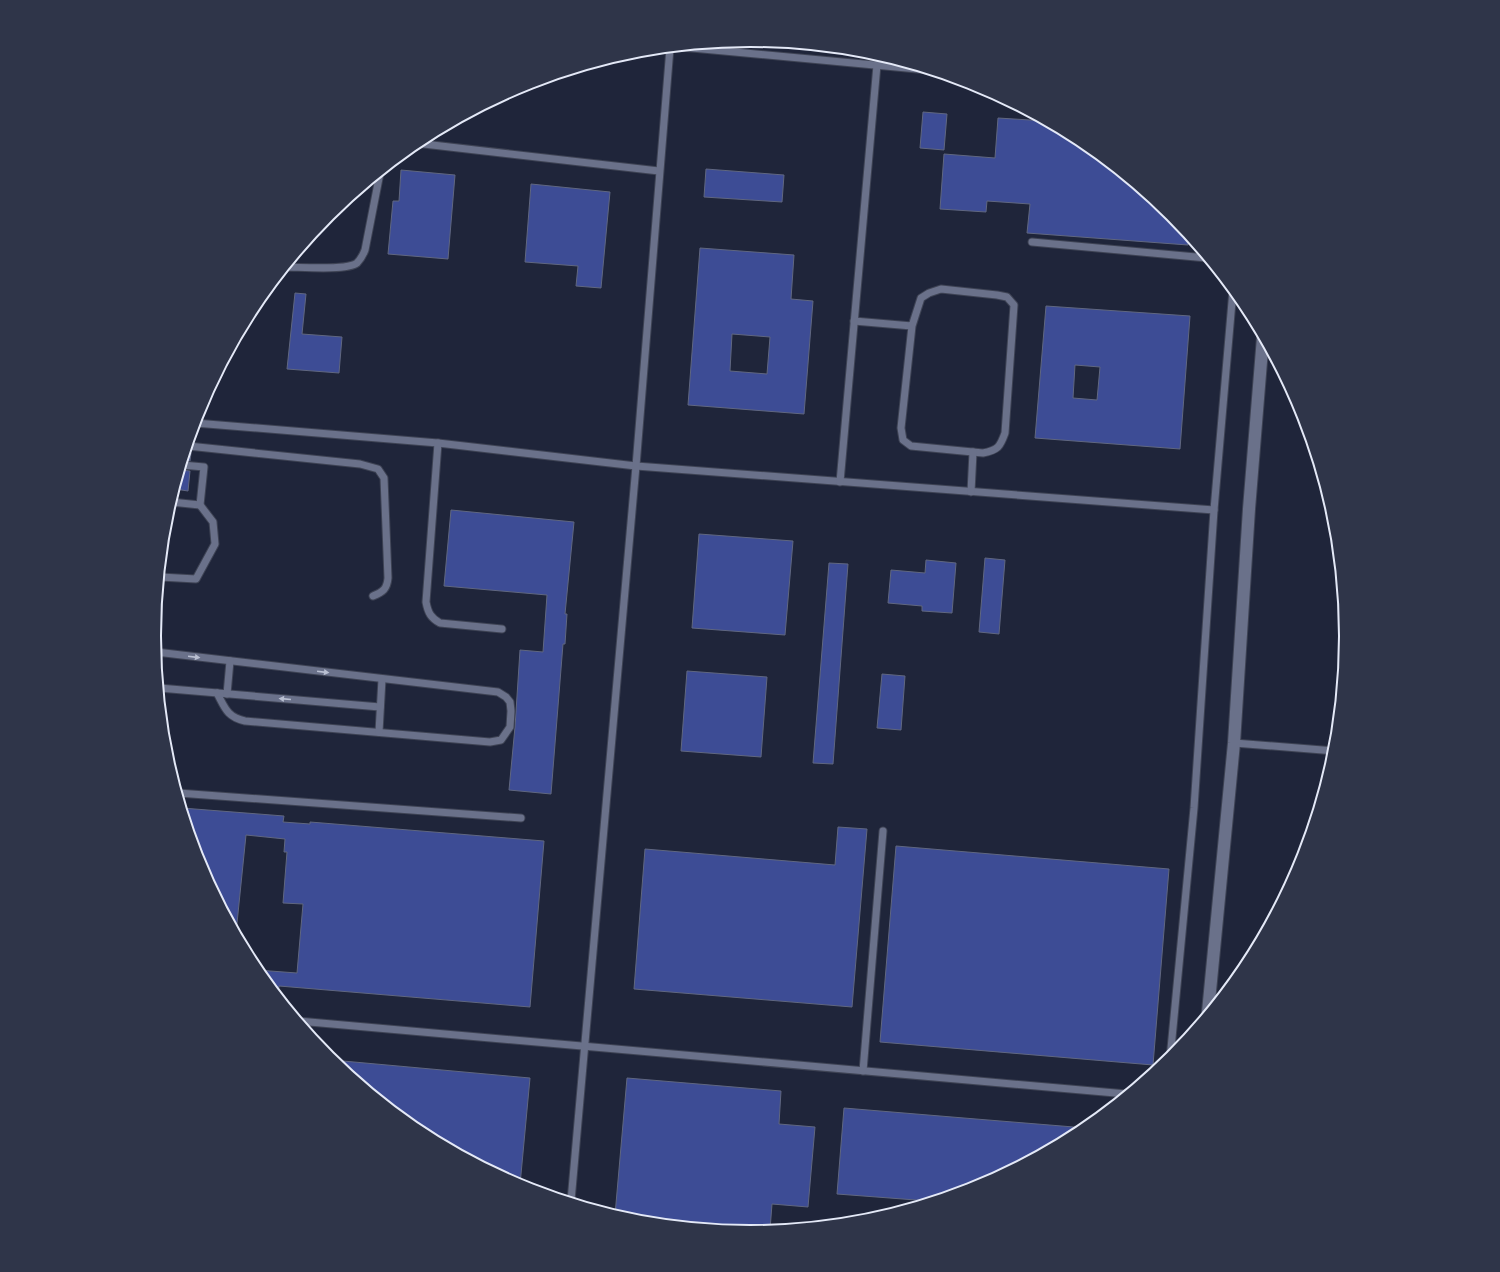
<svg xmlns="http://www.w3.org/2000/svg" width="1500" height="1272" font-family="'PT Sans Narrow',sans-serif">
	<style>
		.building { fill: #3d4c95; stroke: #606780; fill-rule: evenodd }
		.lines { fill: none; stroke-linecap: round; stroke-linejoin: round }
		.lane-casing { stroke: #3e4354; stroke-width: 9 }
		.street-casing { stroke: #3e4354; stroke-width: 14 }
		.lane { stroke: #6a718a; stroke-width: 7 }
		.street { stroke: #6a718a; stroke-width: 12 }
		.oneway { fill: #b9bfd1 }
		.rim { fill: none; stroke: #e4e9f7; stroke-width: 2 }
	</style>
	<rect width="100%" height="100%" fill="#1f253a"/>
	<!-- building -->
	<g class="building">
		<polygon points="923,112 947,114 944,150 920,148"/>
		<polygon points="998,118 1046,121 1081,141 1172,215 1189,235 1188,245 1027,233 1030,204 987,201 986,212 940,209 944,154 995,158"/>
		<polygon points="706,169 784,175 782,202 704,197"/>
		<polygon points="401,170 455,175 448,259 388,254 393,201 399,201"/>
		<polygon points="531,184 610,192 601,288 576,286 578,266 525,262"/>
		<path d="M700,248L794,255L791,299L813,301L804,414L688,405ZM732,334L770,337L767,374L730,371Z"/>
		<polygon points="295,293 306,294 302,334 342,337 339,373 287,369"/>
		<path d="M1046,306L1190,316L1180,449L1035,438ZM1075,365L1100,367L1097,400L1073,398Z"/>
		<polygon points="186,452 191,453 190,461 184,460"/>
		<polygon points="181,470 190,471 188,491 175,489"/>
		<polygon points="451,510 574,522 565,614 567,614 565,644 563,644 551,794 509,790 515,727 520,650 543,652 547,595 444,586"/>
		<polygon points="699,534 793,541 785,635 692,628"/>
		<polygon points="985,558 1005,560 999,634 979,632"/>
		<polygon points="926,560 956,563 952,613 922,611 922,606 888,603 891,570 925,573"/>
		<polygon points="829,563 848,564 833,764 813,763"/>
		<polygon points="687,671 767,677 761,757 681,751"/>
		<polygon points="882,674 905,676 901,730 877,728"/>
		<polygon points="182,808 284,816 283,822 310,824 310,822 544,841 530,1007 279,986 278,996 257,970 297,973 303,904 283,903 287,852 284,852 285,839 246,835 236,933 199,864"/>
		<polygon points="838,827 867,829 852,1007 634,989 645,849 835,865"/>
		<polygon points="896,846 1169,869 1153,1065 880,1042"/>
		<polygon points="332,1060 530,1078 520,1185 419,1131"/>
		<polygon points="627,1078 781,1091 779,1124 815,1127 808,1207 772,1204 770,1230 750,1232 634,1220 615,1215"/>
		<polygon points="844,1108 976,1119 1086,1128 1081,1132 978,1187 929,1201 837,1194"/>
	</g>
	<g class="lines">
		<!-- lane casing -->
		<g class="lane-casing">
			<g id="lane">
				<polyline points="681,47 928,70"/>
				<polyline points="415,143 659,171"/>
				<polyline points="1032,242 1207,258"/>
				<path d="M285,267C300,267 346,271 357,263C361,259 363,255 365,250L380,173"/>
				<path d="M854,321L912,326L901,428L903,440L911,446L983,453C998,450 1000,447 1005,433L1014,305L1007,297L997,295L941,289L929,293L921,298L912,326"/>
				<polyline points="195,423 438,443 636,466 1214,510"/>
				<path d="M438,443L426,602C428,613 431,618 440,623L502,629"/>
				<path d="M188,446L360,464L378,469L384,478L388,578C387,589 383,592 373,596"/>
				<polyline points="840,482 877,65"/>
				<polyline points="971,492 973,452"/>
				<polyline points="171,502 200,505"/>
				<polyline points="160,577 196,579 215,544 213,522 200,505 204,467 182,465"/>
				<path d="M156,652L498,692L506,697L510,702L511,711L510,727L501,740L490,742L245,721C227,717 225,708 217,693"/>
				<polyline points="159,688 380,707"/>
				<polyline points="227,694 230,661"/>
				<polyline points="379,732 382,679"/>
				<polyline points="1234,743 1335,751"/>
				<polyline points="178,793 521,818"/>
				<polyline points="298,1021 1127,1094"/>
				<polyline points="1170,1059 1194,808 1214,510 1233,290"/>
				<polyline points="863,1071 883,831"/>
				<polyline points="571,1201 636,466 670,48"/>
			</g>
		</g>
		<!-- street casing -->
		<g class="street-casing">
			<polyline id="street" points="1208,1012 1234,743 1249,509 1263,337"/>
		</g>
		<!-- lane -->
		<use href="#lane" class="lane"/>
		<!-- street -->
		<use href="#street" class="street"/>
	</g>
	<!-- one-way arrows -->
	<defs><path id="oneway-solid" d="M-6-.8H1V-3.2L6.5 0L1 3.2V.8H-6Z"/></defs>
	<g class="oneway">
		<use href="#oneway-solid" transform="translate(194 657) rotate(7)"/>
		<use href="#oneway-solid" transform="translate(323 672) rotate(7)"/>
		<use href="#oneway-solid" transform="translate(285 699) rotate(-175)"/>
	</g>
	<!-- crop -->
	<path d="M0 0H1500V1272H0ZM161 636a589 589 0 1 1 1178 0a589 589 0 1 1-1178 0Z" fill="#2f3549" fill-rule="evenodd"/>
	<path class="rim" d="M161 636a589 589 0 1 1 1178 0a589 589 0 1 1-1178 0Z"/>
</svg>
